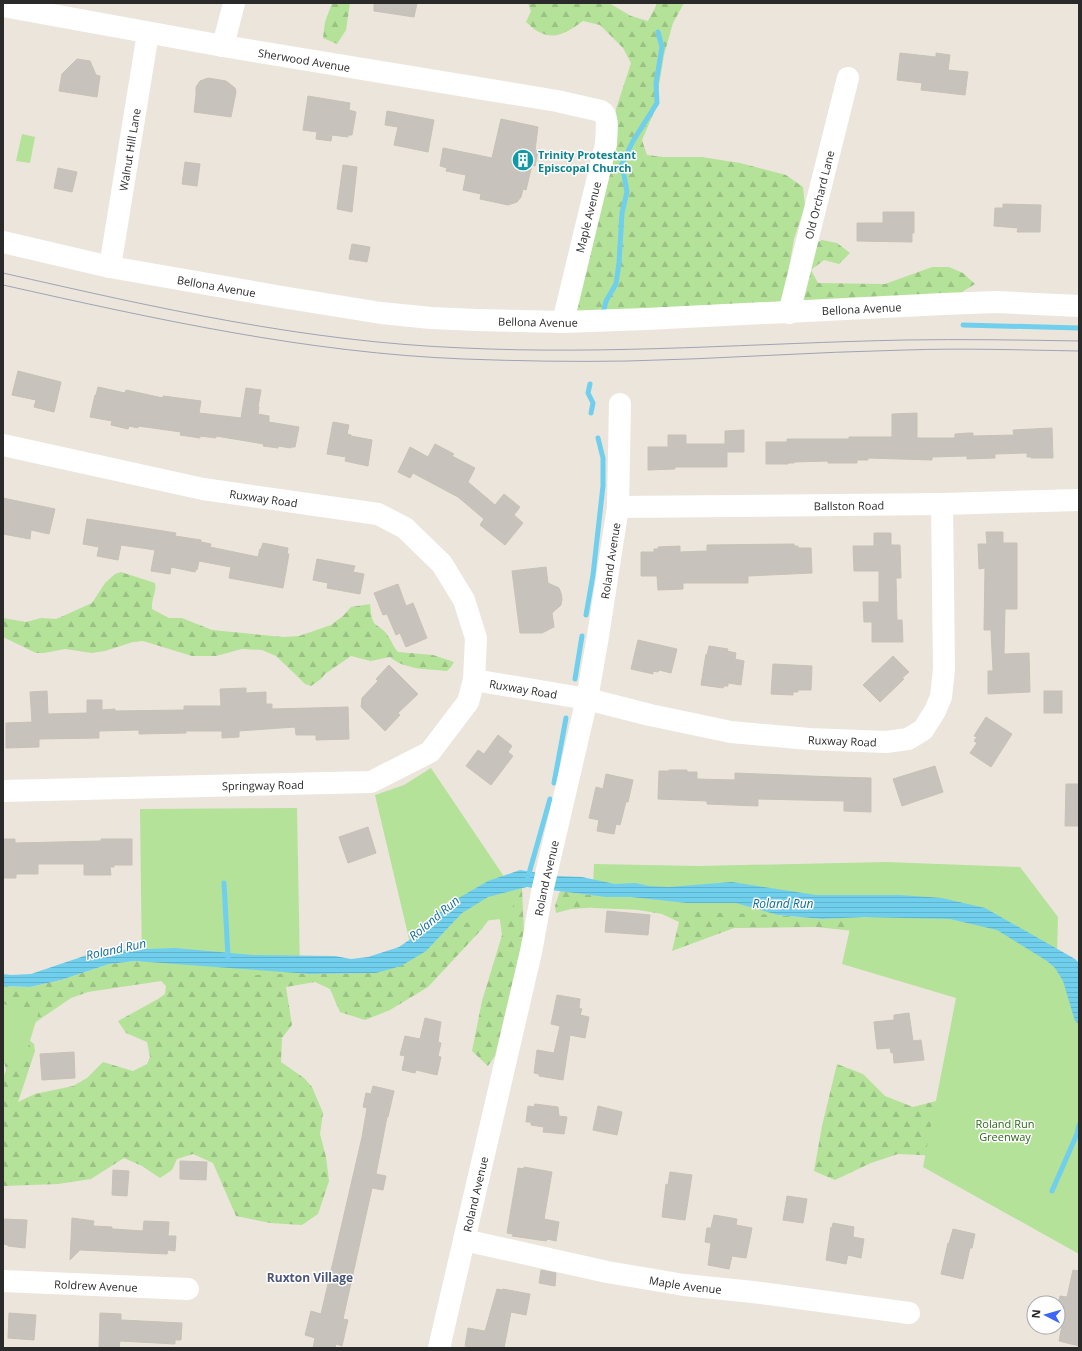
<svg xmlns="http://www.w3.org/2000/svg" width="1082" height="1351" font-family="'Open Sans',sans-serif">
	<style>
		.forest { fill: url(#forest-firs); fill-rule: evenodd }
		.park { fill: #b4e299 }
		.water { fill: url(#water-rules) }
		.lines { fill: none; stroke-linecap: round; stroke-linejoin: round }
		.stream { stroke: #70cfed; stroke-width: 5 }
		.building { fill: #c7c2bc; stroke: #c7c1b6 }
		.minor { stroke: #fff; stroke-width: 22 }
		.tram { stroke: #9fa3b4; stroke-width: 1 }
		.labels { text-anchor: middle; dominant-baseline: central; stroke-width: 3; stroke-linejoin: round; paint-order: stroke }
		.street-label { font-size: 11px; fill: #2a2a2a; stroke: #fff }
		.culture-label { font-size: 11px; font-weight: bold; fill: #0d838f; stroke: #fff; text-anchor: start }
		.park-label { font-size: 11px; fill: #2c671b; stroke: #fff }
		.water-label { font-size: 12px; font-style: italic; fill: #0e6d9a; stroke: #fff }
		.neighbourhood-label { font-size: 12px; font-weight: bold; fill: #4b557a; stroke: #fff }
	</style>
	<defs>
		<pattern id="forest-firs" width="22" height="20" patternUnits="userSpaceOnUse"><rect width="22" height="20" fill="#b4e299"/><path d="M5 1l3.5 6h-7zM16 11l3.5 6h-7z" fill="#9bc284"/></pattern>
		<pattern id="water-rules" width="6" height="5" patternUnits="userSpaceOnUse"><rect width="6" height="5" fill="#70cfed"/><path d="M0 2.5h6" fill="none" stroke="#61b2cb"/></pattern>
	</defs>
	<rect width="100%" height="100%" fill="#ece5dc"/>
	<!-- forest -->
	<g class="forest">
		<polygon points="332,3 350,3 346,30 337,44 323,38 325,22"/>
		<path d="M528,3H609L631,16L648,21L656,6V3H684L673,23L664,55L655,110L642,140L647,155L663,157H702L740,163L786,175L803,187L805,206L794,239L783,302L573,314L614,155L616,109L631,63L623,48L600,25L583,21C569,31 556,41 539,32C534,30 530,25 526,22L531,11Z"/>
		<polygon points="822,240 837,243 850,253 839,264 824,260 811,270 818,283 885,284 932,267 949,267 963,273 975,284 952,298 801,309 807,247"/>
		<path d="M121,572L155,583C157,592 151,599 152,609L169,618H182L212,630L283,637L299,636L331,625L343,616L351,607L370,604C371,611 371,621 376,625C381,628 385,631 388,636C392,641 393,647 398,652L433,655L454,662L451,667L447,671C428,669 405,670 390,657L371,661L351,656L325,674L321,679L311,686L305,684L300,679L276,656L262,650L242,649L216,656H192L143,641L133,642L105,651L92,653L65,649L44,653H36L3,637V618L26,622L41,618L56,619L63,616L92,603L105,583L115,574Z"/>
		<path d="M522,888L524,933L495,1056L488,1066L472,1051L482,1001L502,935L498,907L482,929L428,987L390,1010L365,1020L340,1012L330,989L315,982L286,987L292,1025L282,1038L281,1062L304,1078L312,1087L323,1113L320,1134L326,1157L329,1181L318,1214L302,1225L270,1223L236,1216L213,1163L193,1154L177,1159L172,1170L160,1178L142,1166L124,1158L91,1179L58,1184L3,1186V1078L6,1070L3,1058V986L30,987L61,980L109,964L135,961L310,974L376,973L462,913L488,897ZM161,981L166,986L165,994L158,999L118,1021L126,1033L147,1042L150,1057L147,1064L133,1071L103,1062L87,1078L73,1086L35,1094L18,1102L35,1051L34,1044L22,1034L27,1028L71,998L88,992Z"/>
		<polygon points="560,891 606,897 736,903 778,915 822,919 864,917 997,930 961,1157 898,1154 871,1163 835,1180 814,1171 822,1126 837,1064 863,1074 885,1096 913,1107 955,1096 975,998 873,933 816,927 734,928 672,951 679,922 662,914 615,906 571,909 556,913 555,906"/>
	</g>
	<!-- park -->
	<g class="park">
		<polygon points="22,134 35,137 30,163 16,161"/>
		<polygon points="431,768 515,893 511,918 445,925 411,947 375,795 404,785"/>
		<polygon points="297,808 300,973 258,975 142,967 140,809"/>
		<polygon points="886,862 1020,867 1058,917 1057,955 1079,970 1079,1254 923,1167 956,998 842,964 851,924 833,917 592,908 594,864 699,866"/>
		<polygon points="3,1004 39,1011 22,1067 3,1063"/>
	</g>
	<!-- water -->
	<polygon class="water" points="520,870 558,876 582,877 615,884 635,883 649,886 668,887 732,882 816,895 900,895 942,898 985,908 1075,959 1079,963 1079,1024 1075,1021 1063,981 1055,968 1047,961 997,930 950,919 864,917 822,919 778,915 736,903 687,903 631,897 606,897 527,887 488,897 462,913 426,951 401,966 376,973 310,974 135,961 109,964 61,980 30,987 3,986 3,974 11,975 31,974 90,954 120,950 175,948 253,955 335,956 351,959 368,957 399,947 418,934 447,905 457,899 488,881"/>
	<g class="lines">
		<!-- stream -->
		<g class="stream">
			<polyline points="603,314 606,301 616,284 619,263 622,213 627,192 622,164 633,141 657,103 656,83 662,47 658,32"/>
			<polyline points="963,325 1079,328"/>
			<polyline points="590,384 588,393 593,403 591,413"/>
			<polyline points="586,615 593,575 603,486 603,458 598,438"/>
			<polyline points="575,679 582,636"/>
			<polyline points="554,783 566,718"/>
			<polyline points="528,877 550,799"/>
			<polyline points="224,883 228,957"/>
			<polyline points="1052,1191 1077,1134 1079,1125"/>
		</g>
	</g>
	<!-- building -->
	<g class="building">
		<polygon points="374,3 417,3 414,17 374,11"/>
		<polygon points="900,53 936,57 936,53 950,55 948,70 968,72 965,95 921,90 922,83 897,80"/>
		<polygon points="77,59 90,61 96,75 100,76 97,97 59,91 62,74"/>
		<polygon points="208,78 226,81 235,88 236,92 231,117 194,112 196,95 196,87 200,81"/>
		<polygon points="308,96 350,103 349,110 356,112 352,135 348,135 348,137 332,135 331,141 316,139 317,132 303,130"/>
		<polygon points="387,111 434,120 428,152 394,145 398,127 385,125"/>
		<polygon points="501,119 538,127 535,150 538,151 535,166 532,165 526,190 523,189 521,197 517,202 508,205 480,199 481,194 463,190 466,175 446,171 447,168 440,166 443,148 492,158"/>
		<polygon points="185,162 200,164 197,186 182,184"/>
		<polygon points="343,165 357,167 352,212 337,209"/>
		<polygon points="58,168 77,172 72,192 54,188"/>
		<polygon points="1003,204 1041,205 1040,232 1017,232 1018,228 994,226 995,208 1003,208"/>
		<polygon points="883,212 914,212 914,233 912,233 912,242 857,241 857,223 883,223"/>
		<polygon points="352,244 370,247 367,262 349,259"/>
		<polygon points="18,371 61,382 54,412 34,407 36,400 12,395"/>
		<polygon points="98,387 125,393 126,390 163,398 163,396 201,401 199,413 241,418 246,388 261,390 258,407 259,407 258,414 269,416 269,422 299,427 295,447 291,447 291,448 278,446 278,448 263,446 264,444 216,436 216,438 200,436 200,438 180,435 181,432 138,426 138,428 129,426 128,429 111,425 112,421 90,417 95,395 96,395"/>
		<polygon points="917,413 917,438 955,438 955,434 968,433 973,433 973,436 1014,435 1013,430 1052,428 1053,458 1031,458 1031,457 1027,457 1027,453 995,454 995,458 967,459 967,456 932,457 932,460 868,458 868,460 857,460 857,463 828,463 828,461 794,462 794,463 788,463 788,464 766,464 766,442 787,442 787,439 849,439 849,437 892,437 892,414"/>
		<polygon points="333,422 349,425 347,434 351,435 351,436 372,440 368,466 345,461 346,457 327,454"/>
		<polygon points="744,430 744,452 727,452 727,467 675,467 675,469 648,470 648,447 668,447 668,435 686,435 686,444 725,444 725,431"/>
		<polygon points="435,444 454,454 452,456 475,468 468,482 495,505 504,494 520,507 514,515 523,523 505,545 480,525 484,519 458,497 413,473 410,478 398,472 410,447 428,457"/>
		<polygon points="3,498 55,509 49,534 31,530 30,539 3,534"/>
		<polygon points="87,519 176,533 175,536 201,540 201,542 211,544 210,547 258,557 260,549 261,549 263,543 288,548 287,554 289,554 283,588 229,578 231,567 199,561 197,570 196,569 195,572 171,567 170,574 151,571 155,550 121,545 118,560 97,556 99,547 83,544"/>
		<polygon points="986,532 1003,532 1003,543 1017,543 1017,609 1005,609 1004,654 1029,653 1030,692 988,694 988,671 993,671 991,630 984,630 985,568 979,569 978,544 987,544"/>
		<polygon points="874,533 891,533 891,545 900,545 901,578 896,578 897,620 902,620 903,642 872,642 872,622 864,622 863,602 879,602 879,571 854,571 853,546 874,546"/>
		<polygon points="794,544 794,546 798,546 798,548 811,548 812,573 748,576 748,583 683,583 683,589 658,590 657,576 641,576 641,552 654,552 654,549 658,549 658,547 680,546 680,552 707,551 707,545"/>
		<polygon points="317,559 355,566 353,572 364,574 360,594 327,588 328,583 313,580"/>
		<polygon points="546,567 548,583 559,588 561,593 562,599 561,605 552,613 554,627 542,633 520,633 512,571"/>
		<polygon points="398,584 406,606 413,603 427,638 406,647 400,633 396,635 387,614 383,615 374,593"/>
		<polygon points="638,640 677,649 671,673 659,670 658,672 653,671 653,674 631,669"/>
		<polygon points="709,646 728,649 727,651 736,653 735,659 744,661 741,685 728,683 728,686 724,686 723,688 701,685 706,654 707,655"/>
		<polygon points="893,656 909,672 902,678 904,679 880,702 863,685"/>
		<polygon points="773,664 812,666 811,690 798,690 798,692 793,692 793,695 771,694"/>
		<polygon points="389,665 418,694 398,713 400,715 385,731 361,707 362,698 378,681 376,679"/>
		<polygon points="246,688 246,693 266,692 266,704 272,704 272,709 348,707 349,739 316,740 316,735 296,735 295,727 239,731 239,737 222,738 222,731 186,731 186,733 139,734 139,730 99,731 99,738 39,739 39,747 6,748 6,723 32,722 30,692 47,691 48,714 87,713 87,700 102,700 102,710 115,709 115,711 184,710 184,706 221,706 220,689"/>
		<rect x="1044" y="691" width="18" height="22"/>
		<polygon points="986,717 1012,734 991,767 970,753 977,743 974,741 977,737 974,736"/>
		<polygon points="498,735 512,746 508,752 513,756 491,785 466,766 478,750 484,754"/>
		<polygon points="935,766 943,792 902,806 893,779"/>
		<polygon points="669,770 687,770 687,772 697,772 697,779 735,780 735,773 835,777 871,778 871,812 844,811 844,801 758,799 758,806 707,804 707,801 658,799 659,771 669,771"/>
		<polygon points="606,774 633,780 628,802 626,802 620,825 616,824 614,834 597,831 599,820 589,818 596,787 603,789"/>
		<polygon points="1066,784 1079,784 1079,826 1065,826"/>
		<polygon points="368,827 376,853 348,863 339,837"/>
		<polygon points="3,839 15,839 15,843 101,841 101,839 132,839 132,865 114,865 114,867 110,867 111,875 84,875 84,864 38,864 38,874 16,874 16,878 3,878"/>
		<polygon points="607,911 650,915 648,935 605,932"/>
		<polygon points="557,995 580,999 579,1008 582,1009 580,1015 589,1017 585,1038 570,1035 563,1080 539,1076 539,1074 534,1073 537,1050 554,1053 560,1026 551,1024"/>
		<polygon points="909,1013 913,1041 921,1040 924,1060 894,1063 893,1052 891,1053 890,1048 877,1049 874,1022 894,1020 894,1015"/>
		<polygon points="425,1018 441,1022 438,1042 441,1043 438,1056 441,1057 437,1075 416,1070 415,1073 402,1070 405,1056 400,1055 405,1036 420,1039"/>
		<polygon points="74,1052 75,1078 42,1080 40,1054"/>
		<polygon points="373,1086 394,1091 388,1117 387,1117 376,1174 386,1176 383,1190 372,1188 343,1319 348,1320 342,1346 336,1344 335,1348 313,1348 315,1338 305,1335 311,1311 321,1314 362,1137 367,1108 363,1107 366,1093 371,1094"/>
		<polygon points="535,1104 558,1107 559,1116 567,1117 564,1134 543,1132 544,1127 531,1125 531,1122 526,1122 528,1106 534,1107"/>
		<polygon points="598,1106 622,1112 617,1135 593,1130"/>
		<polygon points="180,1161 207,1162 206,1180 180,1179"/>
		<polygon points="524,1167 552,1172 544,1219 559,1222 556,1241 547,1239 546,1241 512,1236 513,1234 507,1233 518,1168 524,1169"/>
		<polygon points="113,1170 129,1171 127,1196 112,1195"/>
		<polygon points="670,1172 692,1175 685,1220 662,1217 666,1184 668,1185"/>
		<polygon points="787,1196 807,1199 803,1223 783,1220"/>
		<polygon points="714,1215 737,1219 736,1225 752,1228 746,1258 732,1256 729,1269 708,1265 711,1243 705,1242 707,1228 711,1228"/>
		<polygon points="72,1218 94,1221 93,1226 112,1227 112,1229 114,1229 143,1231 144,1221 169,1222 168,1236 176,1236 175,1251 168,1250 167,1254 80,1250 70,1260"/>
		<polygon points="3,1219 27,1220 25,1248 8,1246 8,1245 3,1244"/>
		<polygon points="833,1223 854,1227 853,1237 864,1239 861,1258 848,1255 846,1264 826,1260 831,1227 832,1228"/>
		<polygon points="953,1229 975,1234 972,1248 970,1248 963,1279 941,1274 948,1243 949,1243"/>
		<polygon points="541,1270 556,1273 555,1286 539,1283"/>
		<polygon points="1073,1270 1079,1271 1079,1346 1059,1341 1065,1310 1058,1309 1058,1304 1060,1296 1067,1297"/>
		<polygon points="497,1289 502,1290 503,1289 530,1294 526,1315 511,1312 504,1348 475,1348 465,1346 468,1328 485,1331"/>
		<polygon points="9,1313 36,1315 34,1340 8,1338"/>
		<polygon points="100,1313 121,1314 121,1320 182,1323 181,1340 175,1340 175,1344 120,1341 119,1348 99,1348"/>
	</g>
	<g class="lines">
		<!-- minor -->
		<g class="minor">
			<path id="s1" d="M3,6L223,46L557,101L601,111C610,116 606,134 606,144L563,322"/>
			<polyline points="223,46 234,3"/>
			<path id="s2" d="M3,242L110,267L282,297L381,313L431,318L477,320L563,322L646,319L943,304L997,302L1079,306"/>
			<path id="s3" d="M110,267L148,33"/>
			<path id="s4" d="M789,313L848,78"/>
			<path id="s5" d="M3,445L203,489L378,514L405,528L442,564L464,600L476,638L474,680L468,702L430,752L371,782L3,791"/>
			<path id="s6" d="M618,507L942,504L1079,500"/>
			<path id="s7" d="M474,680L587,699L650,715L731,732L809,739L886,742L908,739L923,730L935,711L941,697L944,669L942,504"/>
			<path id="s8" d="M464,1240L607,1272L684,1285L753,1292L909,1313"/>
			<path id="s9" d="M3,1281L188,1289"/>
			<path id="s10" d="M439,1348L531,952L542,892L587,699L598,636L618,507L620,404"/>
		</g>
		<!-- tram -->
		<g class="tram">
			<path d="M3,273C157,308 306,342 464,348C611,355 758,343 905,340C963,339 1021,340 1079,341"/>
			<path d="M3,285C155,319 308,353 464,359C519,361 573,362 628,361C720,359 812,352 905,350C963,348 1021,350 1079,351"/>
		</g>
	</g>
	<!-- icons -->
	<defs>
		<g id="building-disc" transform="scale(1.15)"><circle r="9.5" fill="#0f9aa8" stroke="#fff"/><path d="M-4-6H4V6H1V3H-1V6H-4ZM-2.5-4.3h1.7v1.8h-1.7ZM.8-4.3h1.7v1.8H.8ZM-2.5-1h1.7V.8h-1.7ZM.8-1h1.7V.8H.8Z" fill="#fff"/></g>
	</defs>
	<g fill-rule="evenodd">
		<use href="#building-disc" x="523" y="160"/>
	</g>
	<g class="labels">
		<!-- street labels -->
		<g class="street-label">
			<text stroke="none"><textPath href="#s1" startOffset="306">Sherwood Avenue</textPath></text>
			<text stroke="none"><textPath href="#s3" startOffset="119">Walnut Hill Lane</textPath></text>
			<text stroke="none"><textPath href="#s4" startOffset="122">Old Orchard Lane</textPath></text>
			<text transform="translate(588 217) rotate(-76)">Maple Avenue</text>
			<text stroke="none"><textPath href="#s2" startOffset="218">Bellona Avenue</textPath></text>
			<text stroke="none"><textPath href="#s2" startOffset="866">Bellona Avenue</textPath></text>
			<text stroke="none"><textPath href="#s2" startOffset="542">Bellona Avenue</textPath></text>
			<text stroke="none"><textPath href="#s5" startOffset="266">Ruxway Road</textPath></text>
			<text stroke="none"><textPath href="#s6" startOffset="231">Ballston Road</textPath></text>
			<text stroke="none"><textPath href="#s10" startOffset="806">Roland Avenue</textPath></text>
			<text stroke="none"><textPath href="#s7" startOffset="50">Ruxway Road</textPath></text>
			<text stroke="none"><textPath href="#s7" startOffset="374">Ruxway Road</textPath></text>
			<text transform="translate(263 785) rotate(-1)">Springway Road</text>
			<text stroke="none"><textPath href="#s10" startOffset="482">Roland Avenue</textPath></text>
			<text stroke="none"><textPath href="#s10" startOffset="158">Roland Avenue</textPath></text>
			<text stroke="none"><textPath href="#s8" startOffset="226">Maple Avenue</textPath></text>
			<text stroke="none"><textPath href="#s9" startOffset="93">Roldrew Avenue</textPath></text>
		</g>
		<!-- culture labels -->
		<g class="culture-label">
			<text x="538" y="154">Trinity Protestant<tspan x="538" dy="13">Episcopal Church</tspan></text>
		</g>
		<!-- park labels -->
		<g class="park-label">
			<text x="1005" y="1123">Roland Run<tspan x="1005" dy="13">Greenway</tspan></text>
		</g>
		<!-- water labels -->
		<g class="water-label">
			<text x="783" y="903">Roland Run</text>
			<text transform="translate(434 918) rotate(-40)">Roland Run</text>
			<text transform="translate(116 949) rotate(-12)">Roland Run</text>
		</g>
		<!-- neighbourhood labels -->
		<g class="neighbourhood-label">
			<text x="310" y="1277">Ruxton Village</text>
		</g>
	</g>
	<!-- border -->
	<rect width="1082" height="1351" fill="none" stroke="#2a2a2a" stroke-width="8"/>
	<!-- north arrow -->
	<g transform="translate(1046 1315) rotate(276)"><circle r="19" fill="#ffffff" stroke="#aaaaaa"/>
	<path d="M0-3L7 15L0 10L-7 15Z" fill="#3d65f8"/>
	<text y="-6" font-size="11" font-weight="bold" text-anchor="middle" fill="#2a2a2a">N</text>
	</g>
</svg>
